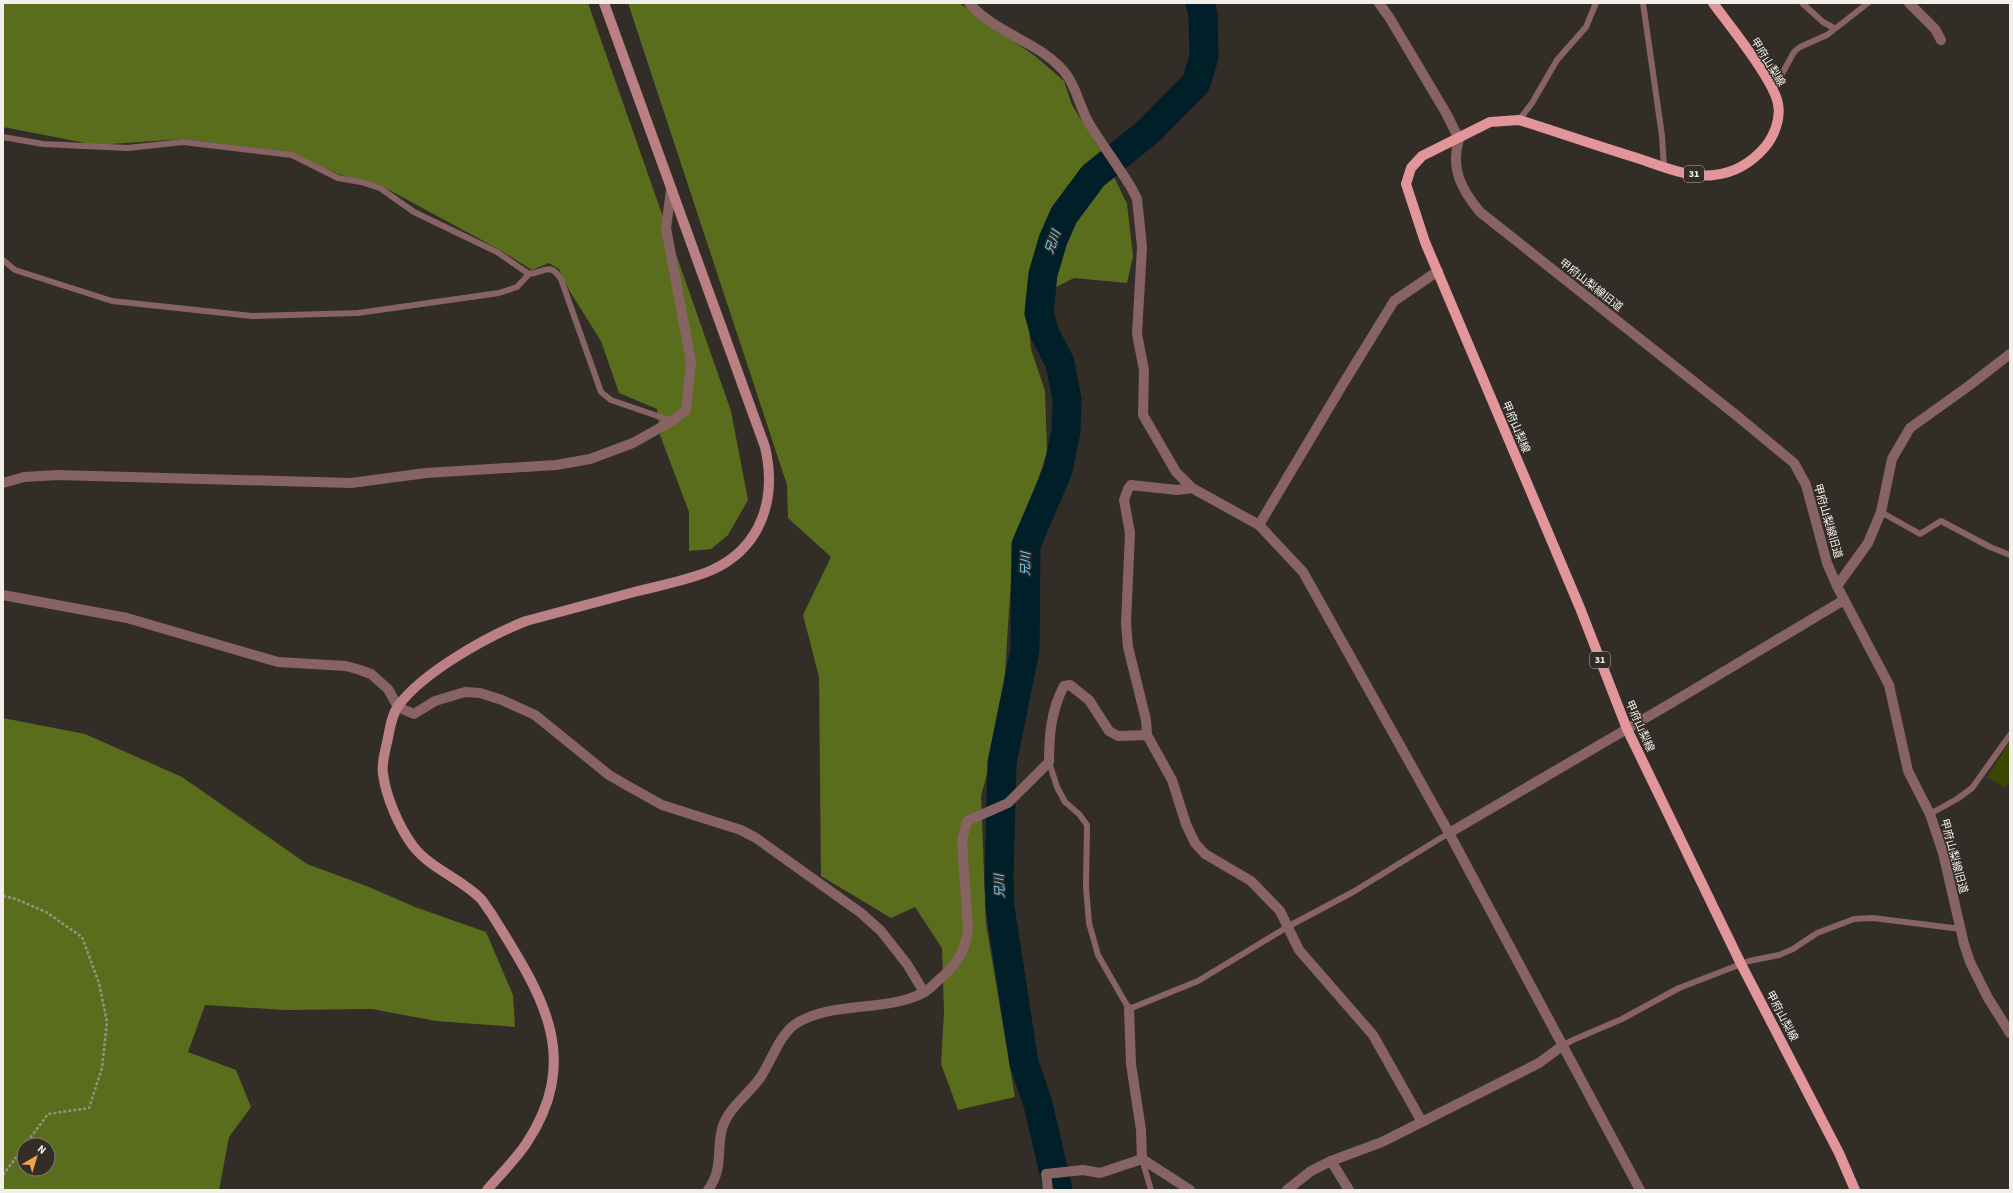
<svg xmlns="http://www.w3.org/2000/svg" width="2013" height="1193" font-family="'Source Sans 3','Noto Sans JP',sans-serif">
	<style>
		.green { fill: #3a4802 }
		.forest { fill: #5a6d1c; fill-rule: evenodd }
		.lines { fill: none; stroke-linecap: round; stroke-linejoin: round }
		.river { stroke: #001f29; stroke-width: 29 }
		.path { stroke: #95908b; stroke-width: 2.5; stroke-dasharray: 3 2; stroke-linecap: butt }
		.lane { stroke: #886364; stroke-width: 6 }
		.street { stroke: #886364; stroke-width: 10 }
		.secondary { stroke: #bb8083; stroke-width: 10 }
		.primary { stroke: #e2969a; stroke-width: 10 }
		.labels { text-anchor: middle; dominant-baseline: central; stroke-width: 3; stroke-linejoin: round; paint-order: stroke }
		.shield { fill: #332d28; stroke: #b9b4b0; stroke-width: 1 }
		.shield-label { font-size: 10px; font-weight: bold; fill: #f2eeea }
		.street-label { font-size: 11px; fill: #f2eeea; stroke: #332d28 }
		.water-label { font-size: 12px; font-style: italic; fill: #67cff5; stroke: #332d28 }
	</style>
	<rect width="100%" height="100%" fill="#332d28"/>
	<!-- green -->
	<polygon class="green" points="2010,742 2010,782 2005,788 1987,777"/>
	<!-- forest -->
	<g class="forest">
		<polygon points="3,3 588,3 731,411 748,500 728,535 711,549 689,551 689,512 660,435 657,409 619,393 601,341 569,290 559,269 549,263 532,270 500,250 380,185 338,174 288,152 183,139 96,145 3,127"/>
		<polygon points="628,3 959,3 1035,56 1064,81 1072,105 1104,156 1127,204 1133,256 1127,283 1074,278 1026,302 1031,349 1045,391 1047,452 1031,501 1013,548 1002,719 981,796 986,924 1015,1097 958,1110 941,1064 944,1012 942,948 915,907 891,918 821,876 819,677 803,615 831,557 788,518 787,485"/>
		<path d="M3,718L85,734L182,777L307,864L369,887L415,907L486,932L513,995L515,1027L436,1021L372,1009L286,1010L205,1005L188,1052L236,1070L251,1107L229,1137L219,1190H3ZM24,1145H48V1169H24Z"/>
	</g>
	<g class="lines">
		<!-- river -->
		<polyline class="river" points="1058,1190 1038,1104 1024,1063 1000,907 999,878 1002,763 1025,650 1026,545 1058,470 1066,431 1067,399 1060,363 1045,334 1039,313 1043,274 1053,240 1064,215 1093,176 1149,131 1196,83 1204,57 1203,15 1200,3"/>
		<!-- path -->
		<g class="path">
			<polyline points="3,896 16,899 46,912 82,937 99,983 107,1022 102,1068 89,1108 48,1114 25,1145"/>
			<polyline points="3,1175 24,1147"/>
		</g>
		<!-- lane -->
		<g class="lane">
			<polyline points="1643,3 1662,136 1664,167"/>
			<polyline points="1802,3 1823,22 1834,28"/>
			<polyline points="1773,90 1794,52 1800,47 1827,35 1868,3"/>
			<polyline points="1519,120 1532,103 1557,60 1586,27 1596,3"/>
			<path d="M3,137L43,144L128,148L183,142L292,155L338,178L361,182L380,188L414,212L497,252L529,274C545,272 550,262 561,279L601,392L611,400L672,421"/>
			<polyline points="3,260 15,270 112,301 252,316 358,313 499,293 517,287 529,274"/>
			<polyline points="1881,512 1920,534 1941,521 1990,547 2010,555"/>
			<polyline points="1049,762 1057,787 1065,802 1079,814 1087,825 1086,887 1089,923 1098,955 1129,1009 1198,981 1289,926 1353,892 1449,833"/>
			<polyline points="1930,814 1957,799 1972,788 2010,735"/>
			<polyline points="1562,1046 1573,1040 1622,1019 1679,988 1749,961 1779,955 1793,949 1817,933 1854,919 1873,918 1961,929"/>
			<polyline points="1142,1159 1151,1190"/>
		</g>
		<!-- street -->
		<g class="street">
			<path d="M969,3C995,33 1036,41 1061,68C1076,83 1079,107 1090,125C1103,146 1119,167 1132,189L1137,199L1142,247L1137,334L1144,370L1143,415L1176,472L1192,488L1259,525L1303,572L1449,833L1640,1190"/>
			<path d="M1379,3L1389,17L1446,113L1459,139C1450,168 1461,189 1480,212L1736,415L1794,463L1806,485L1827,563L1837,586L1889,685L1908,771L1930,814L1943,853L1964,944L1970,962L1988,998L2010,1033"/>
			<polyline points="1909,3 1935,29 1941,40"/>
			<polyline points="3,483 24,477 57,475 351,483 426,473 556,465 590,459 633,443 672,421 686,410 691,362 666,228 671,190"/>
			<polyline points="1192,488 1177,490 1131,485 1128,489 1124,500 1130,533 1126,623 1128,647 1146,720 1147,735 1172,780 1186,824 1195,843 1205,854 1251,881 1280,911 1299,950 1373,1035 1422,1122"/>
			<polyline points="1259,525 1343,384 1394,301 1438,271"/>
			<polyline points="1837,586 1868,543 1881,512 1892,459 1910,428 1970,385 2010,354"/>
			<polyline points="3,595 127,618 278,662 346,666 360,670 371,674 388,689 398,707 414,714 435,701 465,692 480,693 502,700 535,715 609,775 628,786 662,805 741,830 756,838 861,913 881,931 907,964 924,992"/>
			<polyline points="1449,833 1673,702 1844,600"/>
			<polyline points="1129,1009 1131,1064 1141,1130 1142,1159"/>
			<polyline points="1142,1159 1190,1190"/>
			<polyline points="1331,1161 1349,1190"/>
			<path d="M708,1190C724,1167 716,1152 722,1129C727,1109 748,1095 760,1078C771,1062 780,1033 797,1023C833,1001 886,1012 923,993C930,989 936,982 942,977C958,963 966,949 968,928L962,841L967,821L1008,803L1049,762C1049,736 1051,710 1064,686L1070,685L1089,700L1109,731L1118,736L1147,735"/>
			<polyline points="1048,1190 1046,1174 1083,1170 1100,1173 1142,1159"/>
			<polyline points="1287,1190 1311,1171 1331,1161 1382,1142 1539,1063 1562,1046"/>
		</g>
		<!-- secondary -->
		<path class="secondary" d="M487,1190C500,1175 515,1160 526,1144C585,1055 539,991 491,913C487,908 484,902 480,898C460,878 431,869 413,846C399,827 386,797 383,774C381,763 386,748 388,738C390,727 392,715 398,706C423,672 488,636 526,621C564,611 601,601 638,591C662,585 689,580 712,570C762,547 777,498 765,447L604,3"/>
		<!-- primary -->
		<path class="primary" d="M1713,3C1729,25 1774,80 1778,104C1781,119 1774,136 1765,147C1752,162 1734,173 1714,175C1689,178 1664,167 1640,159C1600,147 1560,133 1519,120L1490,122L1422,156L1411,168L1406,184L1425,242L1580,608L1627,729L1741,964L1839,1153L1855,1190"/>
	</g>
	<g class="labels">
		<!-- shield labels -->
		<g class="shield">
			<rect x="1684" y="166" width="20" height="16" rx="3"/>
			<rect x="1590" y="652" width="20" height="16" rx="3"/>
		</g>
		<g class="shield-label">
			<text x="1694" y="174">31</text>
			<text x="1600" y="660">31</text>
		</g>
		<!-- street labels -->
		<g class="street-label">
			<text transform="translate(1768 62) rotate(58)">甲府山梨線</text>
			<text transform="translate(1591 285) rotate(38)">甲府山梨線旧道</text>
			<text transform="translate(1516 427) rotate(67)">甲府山梨線</text>
			<text transform="translate(1828 521) rotate(74)">甲府山梨線旧道</text>
			<text transform="translate(1640 726) rotate(66)">甲府山梨線</text>
			<text transform="translate(1954 856) rotate(75)">甲府山梨線旧道</text>
			<text transform="translate(1782 1016) rotate(62)">甲府山梨線</text>
		</g>
		<!-- water labels -->
		<g class="water-label">
			<text transform="translate(1053 242) rotate(-70)">兄川</text>
			<text transform="translate(1026 564) rotate(-89)">兄川</text>
			<text transform="translate(1000 886) rotate(-92)">兄川</text>
		</g>
	</g>
	<!-- border -->
	<rect width="2013" height="1193" fill="none" stroke="#f2eeea" stroke-width="8"/>
	<!-- north arrow -->
	<g transform="translate(36 1157) rotate(38)"><circle r="19" fill="#332d28" stroke="#7f7a76"/>
	<path d="M0-3L7 15L0 10L-7 15Z" fill="#f4a344"/>
	<text y="-6" font-size="11" font-weight="bold" text-anchor="middle" fill="#f2eeea">N</text>
	</g>
</svg>
